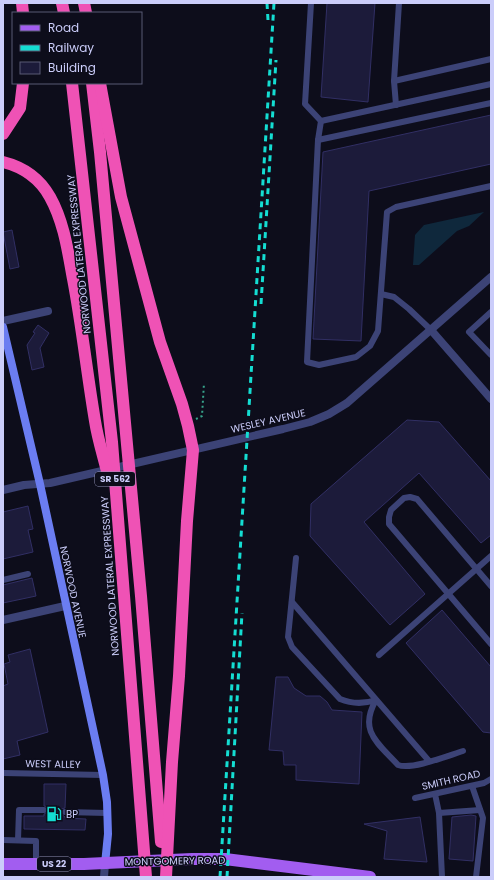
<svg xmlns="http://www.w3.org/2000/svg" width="494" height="880" font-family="Poppins,sans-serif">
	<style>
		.water { fill: #0f283c }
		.building { fill: #1c1b3a; stroke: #312f64 }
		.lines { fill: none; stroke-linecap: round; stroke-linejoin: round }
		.path { stroke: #37a38b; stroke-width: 2; stroke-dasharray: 2 3; stroke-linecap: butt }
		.lane { stroke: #3c4376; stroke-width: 6 }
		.street { stroke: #3c4376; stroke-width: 8 }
		.secondary { stroke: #6b7df1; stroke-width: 8 }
		.primary { stroke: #a25df0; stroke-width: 12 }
		.highway { stroke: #ef52b5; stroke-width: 12 }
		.rail { stroke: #14ddd2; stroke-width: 3; stroke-dasharray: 6 5; stroke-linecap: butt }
		.labels { text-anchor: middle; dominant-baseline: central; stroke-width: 3; stroke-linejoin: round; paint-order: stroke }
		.shield { fill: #0d0d1b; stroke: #9293b7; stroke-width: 1 }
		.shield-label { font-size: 9px; font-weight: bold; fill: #cbcdfa }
		.street-label { font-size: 10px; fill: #cbcdfa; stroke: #0d0d1b }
		.poi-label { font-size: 10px; fill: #cbcdfa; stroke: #0d0d1b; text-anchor: start }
	</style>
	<rect width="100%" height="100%" fill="#0d0d1b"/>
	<!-- water -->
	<polygon class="water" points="484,212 469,226 457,231 419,265 413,265 415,235 424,225"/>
	<!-- building -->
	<g class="building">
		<polygon points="327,3 375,3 368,102 321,97"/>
		<polygon points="491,115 491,164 369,191 361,341 313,339 323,152"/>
		<polygon points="12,230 19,267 10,269 3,232"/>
		<polygon points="38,325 49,333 40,348 44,367 32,370 27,345 35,333 33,332"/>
		<polygon points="407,420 439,422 491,481 491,535 481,543 419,473 364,522 425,594 390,625 310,536 311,504"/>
		<polygon points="28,506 33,529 28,530 33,552 3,559 3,512"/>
		<polygon points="32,578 36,596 3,603 3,585"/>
		<polygon points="442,610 491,667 491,733 483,732 406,643"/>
		<polygon points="30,649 48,732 17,741 20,755 3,759 3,686 8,684 4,664 10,662 8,655"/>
		<polygon points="276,677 288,677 294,688 306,696 320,696 327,702 332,710 362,712 359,784 296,780 296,765 284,765 283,751 269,750"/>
		<polygon points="44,784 66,784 65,808 61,809 61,814 65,817 65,818 86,819 85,830 24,829 24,816 44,816 44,814 48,812 48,807 44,806"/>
		<polygon points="471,815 476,816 473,861 449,859 452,817"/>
		<polygon points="420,817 427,862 384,859 387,831 364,824"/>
	</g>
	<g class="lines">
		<!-- path -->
		<polyline class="path" points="196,419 202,416 204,383"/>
		<!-- lane -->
		<g class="lane">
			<polyline points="311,3 305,104 321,121 491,84"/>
			<polyline points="394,81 491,59"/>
			<polyline points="396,105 394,81 399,3"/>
			<polyline points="321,121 318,140 307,362 319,365 356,357 370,346 378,331 387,212 396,207 491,186"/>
			<polyline points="318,140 491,103"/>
			<polyline points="381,294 394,297 409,309 431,330"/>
			<polyline points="491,312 469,332 491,355"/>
			<path d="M296,558L288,637L292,647L340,699C352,704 364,704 376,700C358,731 378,743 398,765C412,770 447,756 463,751"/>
			<polyline points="3,580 28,574"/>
			<polyline points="491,586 417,499 410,497 404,498 391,510 389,517 389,524 491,644"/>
			<polyline points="292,602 429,761"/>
			<polyline points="379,655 491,556"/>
			<polyline points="3,773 103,775"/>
			<polyline points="472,786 483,818 476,877"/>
			<polyline points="435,794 439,813 480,810"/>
			<polyline points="415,798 484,783 491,779"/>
			<polyline points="65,812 107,813"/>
			<polyline points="439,813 442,877"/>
			<polyline points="3,840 36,841 36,864"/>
			<polyline points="18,840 19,810 44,810"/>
		</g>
		<!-- street -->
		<g class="street">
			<polyline points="3,321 48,311"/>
			<polyline points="431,330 491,399"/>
			<polyline points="3,490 24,485 50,483 283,429 310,422 329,414 347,403 491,277"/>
			<polyline points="3,620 65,606"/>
			<polyline points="104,877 105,864"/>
		</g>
		<!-- secondary -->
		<polyline class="secondary" points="3,327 40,484 103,775 107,802 108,834 105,864"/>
		<!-- primary -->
		<polyline class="primary" points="3,864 84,864 192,859 225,859 370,877"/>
		<!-- highway -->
		<g class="highway">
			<polyline points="22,3 23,13"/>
			<polyline points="62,3 64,13"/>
			<polyline points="84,3 86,13"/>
			<polyline points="72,83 112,442 146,877"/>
			<polyline points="92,83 100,152 141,596 161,842"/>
			<polyline points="100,83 121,197 160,342 182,404 188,426 193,450 187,521 179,676 172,762 166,877"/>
			<polyline points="3,134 20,108 23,83"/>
			<path d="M3,162C23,167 40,179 50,197C64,222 68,252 73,279C82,326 87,374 95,421C98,441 105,461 109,480"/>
		</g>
		<!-- rail -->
		<g class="rail">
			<polyline points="267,3 268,20"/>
			<polyline points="261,304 276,60"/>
			<polyline points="220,877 274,3"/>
			<polyline points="227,877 242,613"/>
		</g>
	</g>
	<!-- icons -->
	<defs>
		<g id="fuel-bare" transform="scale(1.2)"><path d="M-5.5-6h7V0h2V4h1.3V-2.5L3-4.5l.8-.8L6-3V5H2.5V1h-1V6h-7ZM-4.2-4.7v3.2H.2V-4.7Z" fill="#14ddd2" stroke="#0d0d1b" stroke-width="2.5" paint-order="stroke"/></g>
	</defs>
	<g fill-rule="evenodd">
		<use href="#fuel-bare" x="54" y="814"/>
	</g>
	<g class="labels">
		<!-- shield labels -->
		<g class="shield">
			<rect x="95" y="472" width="40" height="14" rx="3"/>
			<rect x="37" y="857" width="34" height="14" rx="3"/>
		</g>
		<g class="shield-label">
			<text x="115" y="479">SR 562</text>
			<text x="54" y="864">US 22</text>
		</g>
		<!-- street labels -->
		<g class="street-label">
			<text transform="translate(79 254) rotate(-96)">NORWOOD LATERAL EXPRESSWAY</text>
			<text transform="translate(268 421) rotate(-13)">WESLEY AVENUE</text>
			<text transform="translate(110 576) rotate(-94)">NORWOOD LATERAL EXPRESSWAY</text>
			<text transform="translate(73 592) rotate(78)">NORWOOD AVENUE</text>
			<text transform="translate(53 764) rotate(1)">WEST ALLEY</text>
			<text transform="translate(451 780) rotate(-13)">SMITH ROAD</text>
			<text transform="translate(175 861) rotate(-1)">MONTGOMERY ROAD</text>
		</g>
		<!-- poi labels -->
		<g class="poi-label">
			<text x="66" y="814">BP</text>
		</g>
	</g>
	<!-- border -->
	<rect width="494" height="880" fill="none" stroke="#cbcdfa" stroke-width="8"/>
	<!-- legend -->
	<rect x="12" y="12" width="130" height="72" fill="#0d0d1b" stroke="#595a74"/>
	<rect x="20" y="25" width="20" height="6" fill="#a25df0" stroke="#595a74"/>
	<text x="48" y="32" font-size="12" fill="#cbcdfa">Road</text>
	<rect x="20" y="45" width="20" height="6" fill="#14ddd2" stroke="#595a74"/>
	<text x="48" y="52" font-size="12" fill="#cbcdfa">Railway</text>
	<rect x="20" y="62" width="20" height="12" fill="#1c1b3a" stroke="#595a74"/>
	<text x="48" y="72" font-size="12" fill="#cbcdfa">Building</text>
</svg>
